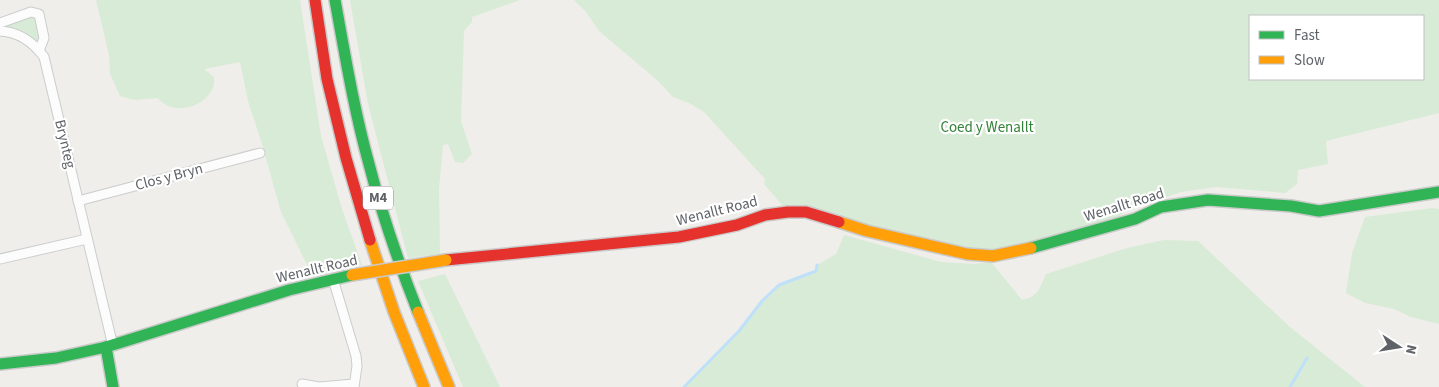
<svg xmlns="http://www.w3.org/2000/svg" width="1439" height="387" font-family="'Source Sans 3',sans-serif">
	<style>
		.green { fill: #d8ebd6; fill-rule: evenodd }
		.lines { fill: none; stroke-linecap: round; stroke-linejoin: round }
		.stream { stroke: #bfe0f9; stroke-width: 3 }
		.street-casing { stroke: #cbcccc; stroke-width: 11 }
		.fast-casing { stroke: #cacacb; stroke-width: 14 }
		.slow-casing { stroke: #cacacb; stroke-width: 14 }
		.jam-casing { stroke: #cacacb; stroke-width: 14 }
		.street { stroke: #fdfcfc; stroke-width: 9 }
		.fast { stroke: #30b455; stroke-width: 11 }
		.slow { stroke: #ff9f0a; stroke-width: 11 }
		.jam { stroke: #e5322d; stroke-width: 11 }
		.slow-bridge-casing { stroke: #cacacb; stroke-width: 14; stroke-linecap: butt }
		.slow-bridge { stroke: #ff9f0a; stroke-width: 11 }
		.labels { text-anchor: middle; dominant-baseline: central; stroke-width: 4.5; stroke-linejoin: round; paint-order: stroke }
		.shield { fill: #fff; stroke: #8f9295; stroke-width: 1 }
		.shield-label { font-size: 14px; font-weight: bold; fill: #5f6368 }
		.park-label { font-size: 15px; fill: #348238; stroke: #fff }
		.street-label { font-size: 15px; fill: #5f6368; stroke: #fff }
	</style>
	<rect width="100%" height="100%" fill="#efeeea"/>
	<!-- green -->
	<g class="green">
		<path d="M96,0H300L321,136L342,209L362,265L313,277L281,212L262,144L248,101L240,62L204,69L214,77C214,82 214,88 211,92C200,109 171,115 158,98L134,100L120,96L110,74L109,55Z"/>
		<polygon points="350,0 520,0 472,17 472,22 464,31 461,121 472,154 463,163 455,162 448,144 443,145 439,189 440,254 408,258 368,104"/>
		<path d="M574,0H1439V113L1326,141L1328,164L1298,170L1297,184L1285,193L1216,187L1181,192L1128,210L1101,229L993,256L788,212L764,184L765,179L704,112L689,103L673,97L657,80L599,31L586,12ZM1250,16H1423V79H1250Z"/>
		<polygon points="31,12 40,15 39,51 3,31 0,23"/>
		<polygon points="1432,208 1439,209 1439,324 1411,317 1394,309 1365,303 1346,293 1352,253 1365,217"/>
		<path d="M844,235L941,262L974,264L991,262L1022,300C1039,296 1039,289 1046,274L1127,248L1164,240L1198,241L1290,327L1365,387H684L739,331L762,301L779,285L815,271L817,265L836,254Z"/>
		<polygon points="445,274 500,387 463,387 418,281"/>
	</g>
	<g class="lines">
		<!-- stream -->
		<g class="stream">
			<polyline points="684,387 739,331 762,301 779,285 816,271 817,265"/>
			<polyline points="1290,387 1307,358"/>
		</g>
		<!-- street casing -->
		<g class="street-casing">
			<g id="street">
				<polyline points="0,23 31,12 39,14 44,38 39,51"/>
				<path d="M0,31C19,32 33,42 44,57L113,346"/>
				<polyline points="78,201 260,153"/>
				<polyline points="0,259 87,239"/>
				<polyline points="333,279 356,356 357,366 354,387"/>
				<polyline points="302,384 319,387 354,384"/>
			</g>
		</g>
		<!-- fast casing -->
		<g class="fast-casing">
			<g id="fast">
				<path d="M335,0C345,55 354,110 369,164C382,215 399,264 418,312"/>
				<polyline points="1031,248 1135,219 1161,207 1208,200 1291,206 1319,211 1439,192"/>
				<polyline points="106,347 113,387"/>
				<polyline points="0,364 56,358 106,347 289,290 352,275"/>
			</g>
		</g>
		<!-- slow casing -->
		<g class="slow-casing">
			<g id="slow">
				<polyline points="839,222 867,231 967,254 993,256 1031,248"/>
				<polyline points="370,240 394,312 424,387"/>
				<polyline points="418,312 449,387"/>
			</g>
		</g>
		<!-- jam casing -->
		<g class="jam-casing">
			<g id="jam">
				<polyline points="315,0 327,79 346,158 370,240"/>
				<polyline points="446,260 679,237 737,225 765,215 788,212 806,212 839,222"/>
			</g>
		</g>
		<!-- street -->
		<use href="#street" class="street"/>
		<!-- fast -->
		<use href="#fast" class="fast"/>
		<!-- slow -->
		<use href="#slow" class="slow"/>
		<!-- jam -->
		<use href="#jam" class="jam"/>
		<!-- slow-bridge casing -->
		<g class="slow-bridge-casing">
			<polyline id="slow-bridge" points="352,275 446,260"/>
		</g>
		<!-- slow-bridge -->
		<use href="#slow-bridge" class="slow-bridge"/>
	</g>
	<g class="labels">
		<!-- shield labels -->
		<rect class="shield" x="363" y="186.5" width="30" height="23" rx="4"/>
		<g class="shield-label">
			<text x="378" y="198">M4</text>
		</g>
		<!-- park labels -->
		<g class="park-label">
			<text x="987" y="127">Coed y Wenallt</text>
		</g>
		<!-- street labels -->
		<g class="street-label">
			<text transform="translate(65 144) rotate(77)">Brynteg</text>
			<text transform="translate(169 177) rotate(-15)">Clos y Bryn</text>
			<text transform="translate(1124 205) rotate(-17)">Wenallt Road</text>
			<text transform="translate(717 211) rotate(-14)">Wenallt Road</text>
			<text transform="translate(317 269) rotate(-13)">Wenallt Road</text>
		</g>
	</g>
	<!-- legend -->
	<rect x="1249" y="15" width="175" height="65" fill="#ffffff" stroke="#bfc1c3"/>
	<rect x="1259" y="31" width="25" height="8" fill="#30b455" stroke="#bfc1c3"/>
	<text x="1294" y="40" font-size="15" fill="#5f6368">Fast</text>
	<rect x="1259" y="56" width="25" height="8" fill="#ff9f0a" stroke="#bfc1c3"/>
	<text x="1294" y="65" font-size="15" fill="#5f6368">Slow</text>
	<!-- north arrow -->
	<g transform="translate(1399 347) rotate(102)" stroke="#ffffff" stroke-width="4" paint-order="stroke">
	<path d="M0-4L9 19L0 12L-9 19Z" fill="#5f6368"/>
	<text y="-8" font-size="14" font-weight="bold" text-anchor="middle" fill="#5f6368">N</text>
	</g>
</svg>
